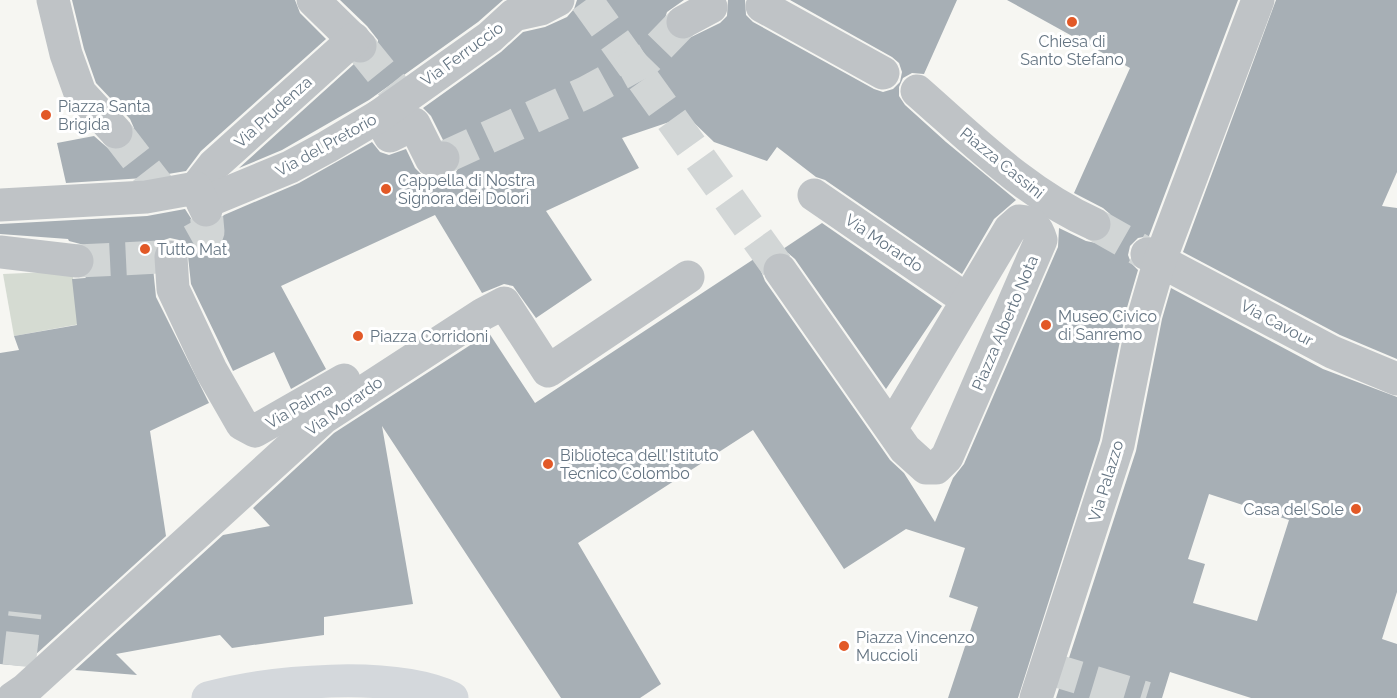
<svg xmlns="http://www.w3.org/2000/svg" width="1397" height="698" font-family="Raleway,sans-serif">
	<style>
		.green { fill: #d5dbd2 }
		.building { fill: #a7afb5; fill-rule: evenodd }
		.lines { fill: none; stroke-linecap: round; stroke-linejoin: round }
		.minor-tunnel { stroke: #d2d6d6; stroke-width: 33; stroke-dasharray: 33 16; stroke-linecap: butt }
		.minor { stroke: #bfc3c6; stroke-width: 33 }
		.major { stroke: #d4d8dc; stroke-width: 33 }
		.poi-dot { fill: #e25927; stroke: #fff; stroke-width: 2 }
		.labels { text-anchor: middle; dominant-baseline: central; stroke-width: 6; stroke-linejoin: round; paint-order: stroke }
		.poi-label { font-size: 16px; fill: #657583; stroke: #fff; text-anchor: start }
		.street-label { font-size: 16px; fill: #657583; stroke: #fff }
	</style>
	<rect width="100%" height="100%" fill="#f6f6f2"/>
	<!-- green -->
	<polygon class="green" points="72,271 80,324 14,336 3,274"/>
	<!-- building -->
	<g class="building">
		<polygon points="72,0 295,0 300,13 326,39 201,151 186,171 144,178 66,183 57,143 94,136 110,150 120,150 129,145 134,137 134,128 130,119 96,83 84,49"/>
		<polygon points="340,0 503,0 478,22 369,100 282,150 239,168 354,64 364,64 374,59 378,50 378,40 367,26"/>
		<polygon points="577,0 684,0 667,12 664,21 667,31 674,38 683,41 720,23 727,16 728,0 745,0 746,15 753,22 874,89 883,92 893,89 900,82 902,72 899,63 892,57 790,0 957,0 924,74 912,73 903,78 899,87 899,96 905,105 946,142 1016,200 994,219 962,274 825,180 816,177 777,147 767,161 714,142 687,116 622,138 639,168 546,211 592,280 536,318 513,286 504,284 482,293 435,215 281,286 326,369 291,389 274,352 233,371 191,284 187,247 179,240 170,238 161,241 155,248 152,258 156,297 209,403 150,431 166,536 23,666 0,664 0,353 19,350 14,336 77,325 72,279 85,278 92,272 96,263 94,253 88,246 69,241 68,239 0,234 0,224 147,216 185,209 196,226 205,229 213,227 224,215 299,183 372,142 380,152 389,155 406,149 415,168 424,177 447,176 456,172 460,165 461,154 457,145 443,140 431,116 423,108 501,52 523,32 545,27 567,17 574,9"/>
		<polygon points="1007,0 1238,0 1149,236 1138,238 1130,246 1128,255 1131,263 1138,270 1126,311 1100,440 1018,698 948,698 978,607 949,597 965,548 906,529 844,569 753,430 578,543 661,684 640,698 561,698 382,426 413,604 324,617 324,635 232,648 220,635 116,654 137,675 75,670 223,535 270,526 253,508 334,433 489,333 535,403 760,255 764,261 761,271 765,281 890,460 904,473 935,522 953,478 964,464 1058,247 1059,228 1086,241 1096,243 1104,240 1110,233 1113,223 1110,214 1103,208 1074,193 1130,68"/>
		<polygon points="1276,0 1397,0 1397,172 1382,206 1397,208 1397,359 1340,335 1183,252"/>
		<polygon points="822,223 942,306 886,389 795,259 788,253 780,251"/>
		<path d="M1171,288L1323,369L1397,397V592L1382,639L1397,644V698H1251L1170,672L1162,698H1056L1136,451L1162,319ZM1209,494L1289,520L1257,621L1193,603L1205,564L1188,559Z"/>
	</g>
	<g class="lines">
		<!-- minor-tunnel -->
		<g class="minor-tunnel">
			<polyline points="586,0 780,270"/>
			<polyline points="360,46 398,93"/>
			<polyline points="116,132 158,186"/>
			<polyline points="443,158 587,92 647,59 683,22"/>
			<polyline points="1094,224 1147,254"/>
			<polyline points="192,241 208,232 206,210"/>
			<polyline points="77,261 161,257"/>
			<polyline points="19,666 25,613"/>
			<polyline points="1047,668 1146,698"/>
		</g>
		<!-- minor -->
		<g class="minor">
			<polyline points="53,0 66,54 80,93 116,132"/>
			<polyline points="313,0 360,46"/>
			<polyline points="762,6 883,73"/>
			<polyline points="683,22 711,7"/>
			<path d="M917,91C973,140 1025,193 1094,224"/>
			<polyline points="379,116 390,136 414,124 432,160 443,158"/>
			<polyline points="196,188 214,165 354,39"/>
			<polyline points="814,195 954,291"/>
			<polyline points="203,203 290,167 327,147 379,116 490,37 514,15 541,9 558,0"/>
			<polyline points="0,205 146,197 196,188 206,210"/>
			<polyline points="0,252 77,261"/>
			<polyline points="1147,254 1332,352 1397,379"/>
			<polyline points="171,257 173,289 211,370 242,424 255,431 344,380"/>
			<path d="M780,270L905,449L926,468H936L947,457L1041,240C1037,227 1033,222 1019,221L1010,229L891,429"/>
			<polyline points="13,698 26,689 323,418 483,314 504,303 548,371 688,277"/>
			<polyline points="1036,698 1118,445 1144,315 1160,260 1258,0"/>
		</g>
		<!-- major -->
		<path class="major" d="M208,698C271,681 392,670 452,698"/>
	</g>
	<!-- markers -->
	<g class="poi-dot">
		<circle cx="1072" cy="22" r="6"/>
		<circle cx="46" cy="115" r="6"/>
		<circle cx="386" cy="189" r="6"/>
		<circle cx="145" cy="249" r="6"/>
		<circle cx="1046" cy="325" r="6"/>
		<circle cx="358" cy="336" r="6"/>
		<circle cx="548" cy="464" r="6"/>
		<circle cx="1356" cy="509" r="6"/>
		<circle cx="844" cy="646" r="6"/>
	</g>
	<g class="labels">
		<!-- poi labels -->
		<g class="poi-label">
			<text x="1072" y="41" text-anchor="middle">Chiesa di<tspan x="1072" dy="18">Santo Stefano</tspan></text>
			<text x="58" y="106">Piazza Santa<tspan x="58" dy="18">Brigida</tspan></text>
			<text x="398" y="180">Cappella di Nostra<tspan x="398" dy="18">Signora dei Dolori</tspan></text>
			<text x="157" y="249">Tutto Mat</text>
			<text x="1058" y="316">Museo Civico<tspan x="1058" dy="18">di Sanremo</tspan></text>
			<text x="370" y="336">Piazza Corridoni</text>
			<text x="560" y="455">Biblioteca dell'Istituto<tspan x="560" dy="18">Tecnico Colombo</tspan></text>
			<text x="1344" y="509" text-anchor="end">Casa del Sole</text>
			<text x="856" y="637">Piazza Vincenzo<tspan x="856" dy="18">Muccioli</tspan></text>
		</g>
		<!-- street labels -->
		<g class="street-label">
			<text transform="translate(462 54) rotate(-36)">Via Ferruccio</text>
			<text transform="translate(273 112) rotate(-42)">Via Prudenza</text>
			<text transform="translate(326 145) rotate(-29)">Via del Pretorio</text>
			<text transform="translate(1002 163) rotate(39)">Piazza Cassini</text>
			<text transform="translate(884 243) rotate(34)">Via Morardo</text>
			<text transform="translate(1005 323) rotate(-67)">Piazza Alberto Nota</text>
			<text transform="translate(1277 323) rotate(28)">Via Cavour</text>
			<text transform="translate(299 406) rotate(-30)">Via Palma</text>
			<text transform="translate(344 406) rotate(-35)">Via Morardo</text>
			<text transform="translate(1106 481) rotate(-73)">Via Palazzo</text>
		</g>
	</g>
</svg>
